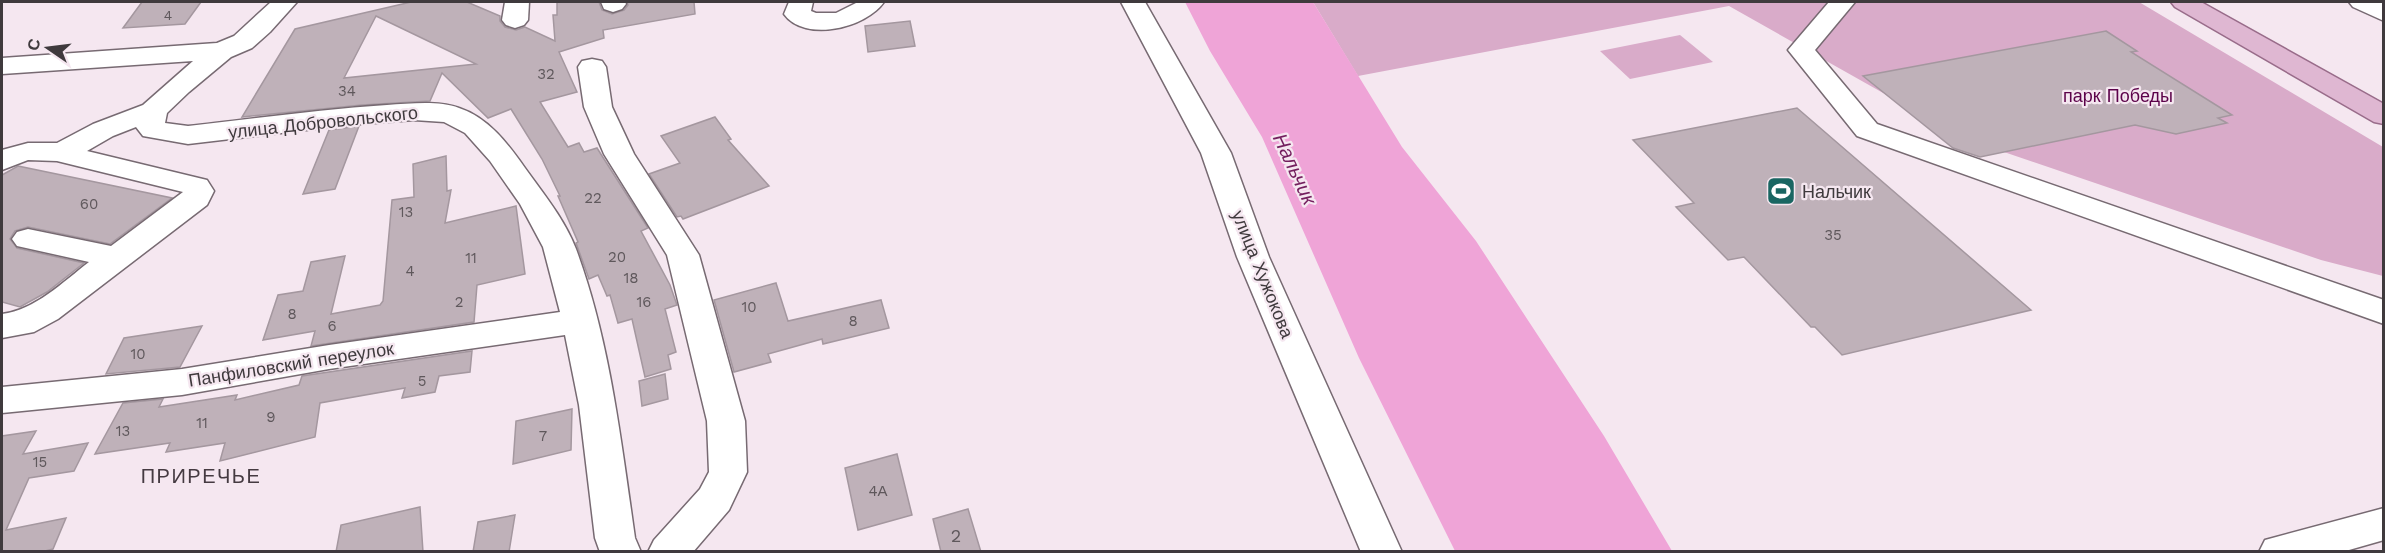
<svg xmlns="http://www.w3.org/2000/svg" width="2385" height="553" font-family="'Work Sans',sans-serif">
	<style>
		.green { fill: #d9abc9 }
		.water { fill: #efa4d7 }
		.building { fill: #bfb1b9; stroke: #a4979f; stroke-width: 1.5; fill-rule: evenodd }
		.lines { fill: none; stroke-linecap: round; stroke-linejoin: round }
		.minor-casing { stroke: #776a72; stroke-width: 3 }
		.major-casing { stroke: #996c8a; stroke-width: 3 }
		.minor { fill: #fff; fill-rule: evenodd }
		.major { fill: #dfb7d2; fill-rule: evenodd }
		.labels { text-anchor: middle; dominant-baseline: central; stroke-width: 4.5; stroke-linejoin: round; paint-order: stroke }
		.far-number-label { font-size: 14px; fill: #5f585c }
		.number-label { font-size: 15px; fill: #5f585c }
		.park-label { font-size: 18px; fill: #5c024a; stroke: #f5e7f0 }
		.street-label { font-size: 18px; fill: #3f3a3d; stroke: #f5e7f0 }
		.poi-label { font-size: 18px; fill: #3f3a3d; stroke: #f5e7f0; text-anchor: start }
		.near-number-label { font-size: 18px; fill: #5f585c }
		.water-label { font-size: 20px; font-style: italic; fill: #731e5e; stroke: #f5e7f0 }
		.neighbourhood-label { font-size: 20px; letter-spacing: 1.5px; fill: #453a41; stroke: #f5e7f0 }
	</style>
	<rect width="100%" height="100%" fill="#f5e7f0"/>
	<!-- green -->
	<g class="green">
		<polygon points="1313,2 2139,2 2383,147 2383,276 2321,260 1963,138 1729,6 1358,76"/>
		<polygon points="1680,35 1713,62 1630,79 1600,51"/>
	</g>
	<!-- water -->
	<polygon class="water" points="1185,2 1313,2 1402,147 1476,241 1604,436 1672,551 1455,551 1359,358 1262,137 1210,51"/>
	<!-- building -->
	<g class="building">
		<polygon points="142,2 201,2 185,24 123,28"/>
		<path d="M411,2H467L500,16V21L505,27L516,30L525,27L555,41L553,15H557V2H599L602,10L612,14L624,10L628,5L627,2H694L695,14L603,30L604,38L559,52L577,92L540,102L568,147L579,143L584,152L597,148L648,228L641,231L670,285L677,305L665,309L676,352L668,355L671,369L645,377L632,319L618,323L610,295L607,296L598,275L589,279L576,243L578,242L558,196H560L542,159L511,109L488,118L442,73L430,101L362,105L242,117L295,29ZM376,16L476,64L344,78Z"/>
		<polygon points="910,21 915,46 868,52 865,26"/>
		<polygon points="2106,31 2137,51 2131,52 2232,115 2218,118 2227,123 2176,134 2135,125 1980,157 1953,148 1863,76"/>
		<polygon points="1797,108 2031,310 1842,355 1815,327 1811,327 1744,257 1728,260 1676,207 1694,203 1633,140"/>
		<polygon points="715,117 731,139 728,140 769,186 683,219 681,216 677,217 649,174 680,163 661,136"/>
		<polygon points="359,126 335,189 303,194 329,130"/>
		<polygon points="446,156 447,191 451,190 445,223 516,206 525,274 477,285 474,322 311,346 315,331 263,340 278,295 303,291 311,262 345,256 331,314 380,305 383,301 392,200 414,197 413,164"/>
		<polygon points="18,166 172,198 110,244 28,227 15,231 10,239 17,248 84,263 47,292 20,307 2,302 2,175"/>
		<polygon points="776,283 788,321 881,300 889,328 823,344 822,339 768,354 771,362 734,372 714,300"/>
		<polygon points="202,326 180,367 106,374 124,338"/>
		<polygon points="472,351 470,372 439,376 435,392 402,398 405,388 320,403 315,437 220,461 225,443 166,452 170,443 95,454 123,403 163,399 159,407 237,395 235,400 299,385 302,376"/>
		<polygon points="665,374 668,399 642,406 639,381"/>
		<polygon points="572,409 571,450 513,464 516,421"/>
		<polygon points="36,431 23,454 88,443 74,471 29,478 6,530 66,518 53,549 41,552 2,552 2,436"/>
		<polygon points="897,454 912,515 858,530 845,468"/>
		<polygon points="420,507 423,552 336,552 341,525"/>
		<polygon points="968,509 981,552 941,552 933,519"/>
		<polygon points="515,515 509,552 473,552 478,522"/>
	</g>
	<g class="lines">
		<!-- minor casing -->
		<g class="minor-casing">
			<g id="minor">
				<path d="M271,2H297L270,32L252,48L231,57L189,92L167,113L165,123L188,126C254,119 320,109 387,105C409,104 438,100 459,108C489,118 508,144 525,168C543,193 565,220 576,249C610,341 621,441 635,538L641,552H600L595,538L579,405L565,335L329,369L182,395L2,413V387L182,369L329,345L560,312L543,247L520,204L490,161L465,133L444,122L414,120L348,125L188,144L143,136L136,127L113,136L87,151L207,180L214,191L207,205L58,319L34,332L2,338V314C35,310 63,282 89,262L17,246L12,239L17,232L28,229L111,246L183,192L57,161L28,160L2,170V150L28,143H57L93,124L143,105L193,61L2,74V58L217,43L234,36Z"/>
				<polygon points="505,2 529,2 528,20 524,25 515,28 506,25 502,20"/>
				<polygon points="601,2 625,2 626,4 622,9 613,12 604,9"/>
				<path d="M789,2H813L811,11L816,13H836L858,2H884C866,28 805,43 784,14Z"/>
				<polygon points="1121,2 1145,2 1231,153 1269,257 1402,552 1361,552 1237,257 1201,153"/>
				<polygon points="1829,2 1855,2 1815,50 1877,124 2384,300 2384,324 1857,136 1788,50"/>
				<polygon points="2349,2 2384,3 2384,21 2353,7"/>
				<polygon points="592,59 602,61 606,67 612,107 634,154 699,255 745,421 747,472 729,510 693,552 648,552 654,540 700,489 709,472 707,421 667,255 604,154 584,107 578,67 582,61"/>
				<polygon points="2384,508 2384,540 2342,552 2259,552 2265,540"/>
			</g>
		</g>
		<!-- major casing -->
		<g class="major-casing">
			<polygon id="major" points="2171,2 2201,2 2384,104 2384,124 2374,122 2175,7"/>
		</g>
		<!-- minor -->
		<use href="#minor" class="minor"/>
		<!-- major -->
		<use href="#major" class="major"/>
	</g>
	<!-- icons -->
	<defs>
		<g id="stadium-square" transform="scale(1.5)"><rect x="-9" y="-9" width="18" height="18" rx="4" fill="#196662" stroke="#f5e7f0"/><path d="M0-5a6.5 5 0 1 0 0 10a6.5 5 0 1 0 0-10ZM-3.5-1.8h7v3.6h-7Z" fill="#fff"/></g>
	</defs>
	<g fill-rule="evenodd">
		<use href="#stadium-square" x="1781" y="191"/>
	</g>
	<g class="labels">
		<!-- far-number labels -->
		<g class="far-number-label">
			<text x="168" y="15">4</text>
		</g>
		<!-- number labels -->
		<g class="number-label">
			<text x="546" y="74">32</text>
			<text x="347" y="91">34</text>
			<text x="593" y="198">22</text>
			<text x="89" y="204">60</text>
			<text x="406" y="212">13</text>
			<text x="1833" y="235">35</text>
			<text x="617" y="257">20</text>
			<text x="471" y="258">11</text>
			<text x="410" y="271">4</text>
			<text x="631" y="278">18</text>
			<text x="459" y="302">2</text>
			<text x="644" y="302">16</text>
			<text x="749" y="307">10</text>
			<text x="292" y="314">8</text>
			<text x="853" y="321">8</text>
			<text x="332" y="326">6</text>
			<text x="138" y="354">10</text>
			<text x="422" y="381">5</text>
			<text x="271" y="417">9</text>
			<text x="202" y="423">11</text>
			<text x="123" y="431">13</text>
			<text x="543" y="436">7</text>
			<text x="40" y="462">15</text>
			<text x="878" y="491">4А</text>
		</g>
		<!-- park labels -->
		<g class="park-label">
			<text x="2118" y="95">парк Победы</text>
		</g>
		<!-- street labels -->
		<g class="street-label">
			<text transform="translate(323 122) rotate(-6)">улица Добровольского</text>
			<text transform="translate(1263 274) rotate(68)">улица Хужокова</text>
			<text transform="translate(291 364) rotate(-9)">Панфиловский переулок</text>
		</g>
		<!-- poi labels -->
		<g class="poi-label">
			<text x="1802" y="191">Нальчик</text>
		</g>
		<!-- near-number labels -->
		<g class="near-number-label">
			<text x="956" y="535">2</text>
		</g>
		<!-- water labels -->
		<g class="water-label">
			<text transform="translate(1295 169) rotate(65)">Нальчик</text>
		</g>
		<!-- neighbourhood labels -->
		<g class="neighbourhood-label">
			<text x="201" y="476">ПРИРЕЧЬЕ</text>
		</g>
	</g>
	<!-- border -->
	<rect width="2385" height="553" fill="none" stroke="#3f3a3d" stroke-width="6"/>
	<!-- north arrow -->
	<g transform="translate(48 48) rotate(284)" stroke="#f5e7f0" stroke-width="4.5" paint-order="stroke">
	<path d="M0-4.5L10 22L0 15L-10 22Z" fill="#3f3a3d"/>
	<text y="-9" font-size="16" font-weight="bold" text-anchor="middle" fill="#3f3a3d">С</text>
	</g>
</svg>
